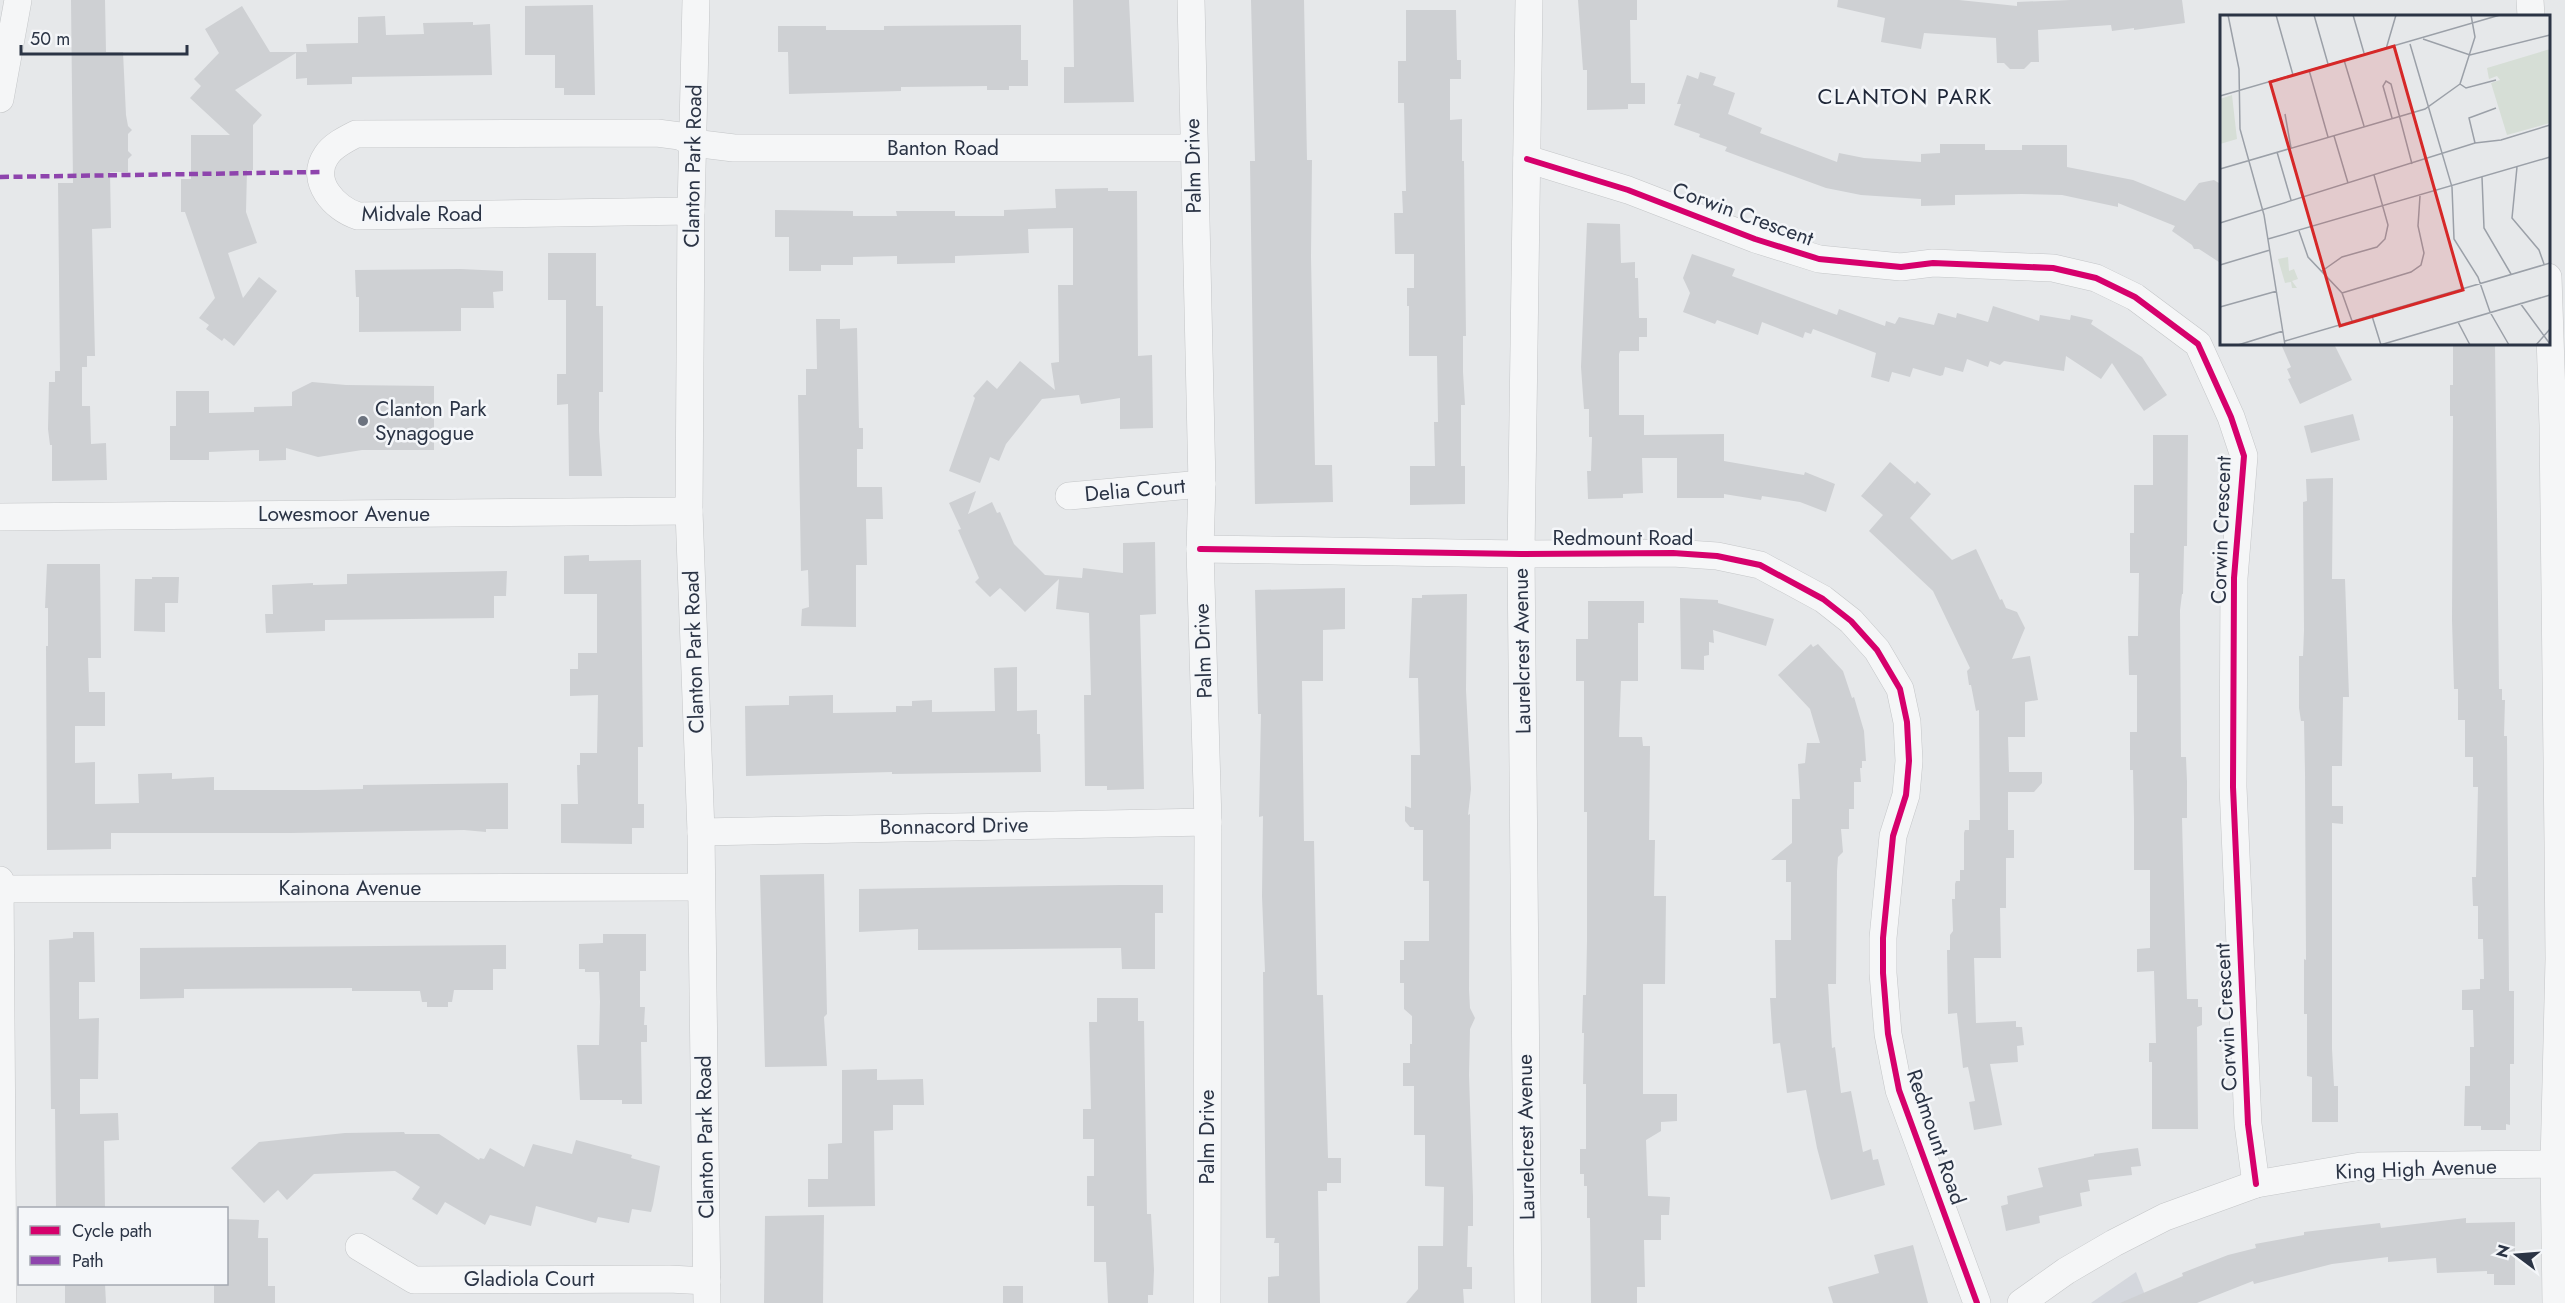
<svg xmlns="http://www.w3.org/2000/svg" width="2565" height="1303" font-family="Jost,sans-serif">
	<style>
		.built { fill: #d4d7dd }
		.building { fill: #ced0d3 }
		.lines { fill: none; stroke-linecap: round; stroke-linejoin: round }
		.minor-casing { stroke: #c4c6c8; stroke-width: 28 }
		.minor { stroke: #f5f6f7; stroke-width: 27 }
		.quiet { stroke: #8e44ad; stroke-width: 4.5; stroke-dasharray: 9 4.5; stroke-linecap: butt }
		.cycleway-casing { stroke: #f4f6f9; stroke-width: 10 }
		.cycleway { stroke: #d6006c; stroke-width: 6 }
		.poi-dot { fill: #6c737f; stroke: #f4f6f9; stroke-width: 2 }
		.labels { text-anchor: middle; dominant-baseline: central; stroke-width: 5; stroke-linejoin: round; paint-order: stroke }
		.street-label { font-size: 21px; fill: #2b3445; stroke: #f4f6f9 }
		.poi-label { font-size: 21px; fill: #2b3445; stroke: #f4f6f9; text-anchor: start }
		.neighbourhood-label { font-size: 22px; letter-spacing: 1.5px; fill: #1d2536; stroke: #f4f6f9 }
		.inset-road { fill: none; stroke: #9ba0a8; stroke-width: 1.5 }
		.view { fill: #d62828; fill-opacity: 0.15; stroke: #d62828; stroke-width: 3 }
		.inset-edge { fill: none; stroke: #2b3445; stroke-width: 3 }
	</style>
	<rect width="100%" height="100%" fill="#e6e8ea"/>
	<!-- built -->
	<polygon class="built" points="2136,1272 2148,1303 2091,1303"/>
	<!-- building -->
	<g class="building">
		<polygon points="71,0 105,0 106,52 123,52 126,115 128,126 132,130 128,134 128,151 132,155 128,159 128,172 110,172 111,228 92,229 95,356 87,356 87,367 82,367 82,406 90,406 91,444 106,443 107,480 52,481 52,445 50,445 48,429 49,382 55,382 55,371 60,371 58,183 73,183"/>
		<polygon points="1073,0 1129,0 1134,102 1064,103 1064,67 1074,67"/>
		<polygon points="1251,0 1304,0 1307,160 1312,160 1311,257 1315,465 1332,465 1333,502 1255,504 1250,161 1255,161"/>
		<polygon points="1578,0 1637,0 1637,20 1630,20 1631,83 1645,83 1645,104 1628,104 1628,109 1587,110 1587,70 1583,70"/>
		<polygon points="1838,0 1959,0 2017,6 2017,2 2071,0 2182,0 2185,23 2134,30 2134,28 2112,31 2111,25 2038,30 2039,62 2031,62 2024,69 2010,69 2004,63 1997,63 1996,38 1924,33 1921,49 1881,42 1885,18 1837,7"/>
		<polygon points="593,5 595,95 564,95 564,88 555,88 555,55 525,55 525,6"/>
		<polygon points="242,6 270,52 307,52 306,44 358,43 358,17 385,16 386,35 424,34 423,23 473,22 473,25 490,24 492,75 352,77 352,84 307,85 307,78 296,79 296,53 235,90 262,115 253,125 253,170 247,170 246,212 257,243 228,253 243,298 259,277 277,291 234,346 224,338 222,341 206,329 209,325 199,318 215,298 185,212 181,212 181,179 191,179 191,135 230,135 190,98 201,86 194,79 219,53 205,29"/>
		<polygon points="1406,10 1456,10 1457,60 1461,60 1461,79 1450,79 1450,120 1462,119 1462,161 1464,161 1466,336 1463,336 1463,372 1465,405 1461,405 1461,466 1465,466 1465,504 1410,505 1410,466 1435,466 1434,422 1438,422 1437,356 1409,356 1409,306 1407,306 1407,288 1414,288 1414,254 1395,254 1394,213 1403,213 1402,191 1406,191 1404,103 1398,103 1398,61 1406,61"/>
		<polygon points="1021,25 1021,60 1028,60 1028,86 1009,86 1009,90 987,90 987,86 901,87 901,91 789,94 788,52 778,52 778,26 826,26 826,30 884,30 884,26"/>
		<polygon points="1700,72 1716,77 1713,85 1735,93 1728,114 1762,128 1760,133 1837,162 1839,153 1864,158 1921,162 1921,154 1940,153 1940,144 1985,144 1985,150 2022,150 2022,145 2067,145 2067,167 2133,180 2185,201 2199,183 2214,180 2222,185 2222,264 2199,249 2194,249 2192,245 2172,231 2175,226 2118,203 2118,207 2062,195 2022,194 1955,195 1955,205 1921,206 1921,199 1861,195 1826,188 1757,163 1725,151 1727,147 1699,137 1700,134 1674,125 1681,104 1677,104 1687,75 1698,79"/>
		<polygon points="1108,188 1108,191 1137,191 1138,356 1152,355 1153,428 1120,429 1120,398 1081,404 1079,395 1042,399 1006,444 999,461 990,457 980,483 949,471 975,398 973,396 987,380 997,389 1020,361 1055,390 1051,363 1059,362 1058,285 1073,285 1073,228 1028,229 1029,253 955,256 955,263 897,264 897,256 853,257 853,265 821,265 821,271 789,271 789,237 775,237 775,210 853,211 853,216 897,216 896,211 955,211 955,216 1004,216 1004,210 1056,208 1055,189"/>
		<polygon points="1587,223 1620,224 1621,263 1635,262 1635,278 1638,278 1639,318 1647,318 1647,337 1639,337 1639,351 1620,351 1619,354 1619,415 1644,415 1644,435 1724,434 1724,461 1804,475 1805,472 1835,484 1826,512 1800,502 1762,496 1761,500 1724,494 1724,498 1677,498 1677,458 1642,458 1643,493 1623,494 1623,498 1588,499 1587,471 1591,471 1592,437 1589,437 1589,409 1584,409 1581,367"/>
		<polygon points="548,253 596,253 596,306 603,306 603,392 599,392 599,431 602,476 569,476 568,404 557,405 557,374 566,374 566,300 548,300"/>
		<polygon points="1692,254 1735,269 1732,276 1837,315 1839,309 1885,326 1886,321 1895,324 1899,317 1934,325 1938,313 1956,318 1957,313 1988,322 1993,306 2039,321 2040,315 2070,320 2071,315 2093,320 2091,324 2142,357 2167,395 2144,411 2112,363 2101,379 2066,356 2064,371 2004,361 2000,365 1990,361 1988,367 1967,359 1963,372 1945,367 1943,375 1940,376 1913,368 1910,377 1892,372 1889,382 1871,377 1876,353 1813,329 1811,334 1805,332 1803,338 1762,322 1758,335 1717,320 1715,324 1683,312 1690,293 1683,278"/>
		<polygon points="461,269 503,271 503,291 493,292 494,308 461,308 461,331 359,332 359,297 356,297 355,270"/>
		<polygon points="816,319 840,319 840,329 857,328 859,428 863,428 863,449 857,449 857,487 882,487 883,519 866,519 867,565 856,565 856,627 801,626 802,609 809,607 808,570 801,571 798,395 806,395 806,369 817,369"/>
		<polygon points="2281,344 2334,344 2352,380 2300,404 2288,379 2291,378 2287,369 2291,367"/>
		<polygon points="2453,344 2495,344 2499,689 2502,689 2502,700 2505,700 2504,736 2507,736 2509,991 2514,991 2514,1064 2510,1064 2510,1125 2506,1124 2506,1130 2481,1130 2481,1126 2464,1126 2465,1086 2470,1086 2470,1047 2474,1047 2473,1010 2462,1010 2462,990 2480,989 2480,979 2484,979 2483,939 2478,939 2478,906 2473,906 2472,877 2476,877 2478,787 2473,787 2473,757 2465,757 2465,720 2458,720 2458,689 2454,689 2452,620 2453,416 2450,416 2450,385 2453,385"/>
		<polygon points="312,382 346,385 434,386 434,450 362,450 318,457 286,448 286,460 259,461 259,450 209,452 209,460 170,460 170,426 176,426 176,391 209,391 209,413 254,412 254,407 292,406 292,392"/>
		<polygon points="2353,414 2360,440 2311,453 2304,426"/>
		<polygon points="2153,435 2188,435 2187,546 2184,546 2183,594 2182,594 2180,610 2181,757 2186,757 2187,781 2187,818 2182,818 2183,859 2187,999 2198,999 2198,1007 2202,1007 2202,1025 2197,1027 2198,1129 2152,1129 2152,1062 2149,1062 2149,1043 2156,1043 2154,971 2137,972 2137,949 2150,948 2150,870 2134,870 2134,819 2133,770 2130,770 2130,732 2137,732 2137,675 2129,675 2128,636 2138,636 2139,573 2130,573 2130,533 2134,533 2134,485 2153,485"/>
		<polygon points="1890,462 1915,484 1917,481 1931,494 1910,518 1952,560 1976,549 2000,600 2002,599 2006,608 2017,612 2025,628 2012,659 2030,656 2038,700 2025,702 2025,737 2008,737 2009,772 2042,772 2042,783 2034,792 2008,792 2008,830 2014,830 2014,858 2006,858 2006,908 2000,908 2001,958 1974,958 1976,1023 2016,1021 2016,1027 2022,1027 2024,1045 2017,1046 2018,1062 1990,1064 2002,1125 1974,1130 1969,1102 1975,1101 1968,1067 1963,1068 1957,1013 1948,1014 1947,950 1950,950 1950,935 1953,931 1952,899 1955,899 1955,884 1956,881 1960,881 1960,870 1964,870 1964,833 1965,830 1969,830 1969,820 1980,820 1979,710 1976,711 1971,685 1969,685 1967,671 1970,668 1933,591 1869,531 1883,515 1861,496"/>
		<polygon points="2333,478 2332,579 2345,579 2349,697 2343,697 2342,766 2332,766 2332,806 2343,806 2343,824 2332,823 2332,1049 2334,1086 2338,1086 2338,1122 2312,1122 2312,1077 2307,1076 2307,1014 2304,1014 2304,959 2306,960 2305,772 2304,721 2301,721 2299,708 2299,656 2303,656 2304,630 2303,502 2307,501 2306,479"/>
		<polygon points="976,491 968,514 992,502 997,513 1000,512 1014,544 1045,575 1082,578 1083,568 1123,573 1123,543 1155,542 1156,614 1140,615 1144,789 1107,790 1107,786 1085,786 1084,695 1091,695 1089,613 1056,609 1059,579 1025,612 1000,588 990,597 975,582 979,578 958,530 961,529 949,503"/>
		<polygon points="589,555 589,561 641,560 643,747 638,747 638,804 644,804 644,828 632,828 632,844 561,843 561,804 578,804 577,765 580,765 580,753 597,753 598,695 570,696 570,669 578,669 578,653 597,653 597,594 564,594 564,556"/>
		<polygon points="47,564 100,564 101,658 88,658 89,692 105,692 105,726 75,726 75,763 95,762 95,804 139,803 138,774 172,773 172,779 214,777 214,790 317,790 363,789 363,785 508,783 508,829 486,829 486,832 464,830 291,833 111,833 111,849 47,850 46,646 48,646 48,608 45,608"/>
		<polygon points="507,571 506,596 494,596 494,618 325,620 325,631 266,633 265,614 273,614 272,585 313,583 313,585 347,584 347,574"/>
		<polygon points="152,577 179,577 178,603 165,603 165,632 134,631 135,579 152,579"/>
		<polygon points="1345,588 1345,629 1323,630 1323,681 1302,681 1304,841 1314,841 1317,995 1323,995 1328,1158 1341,1158 1341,1183 1327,1183 1327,1191 1318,1191 1320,1303 1268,1303 1268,1277 1279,1276 1279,1243 1274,1243 1275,1238 1266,1238 1263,972 1265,972 1262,896 1263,816 1259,817 1261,714 1258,714 1255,590"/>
		<polygon points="1467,594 1466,690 1471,789 1468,815 1470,814 1469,990 1470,1008 1475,1018 1470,1029 1469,1075 1473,1197 1473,1226 1468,1226 1467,1267 1472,1267 1472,1289 1463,1289 1464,1303 1406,1303 1418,1289 1418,1246 1443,1246 1444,1187 1425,1186 1425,1135 1414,1135 1414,1086 1403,1086 1403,1063 1410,1063 1410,1044 1412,1044 1412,1016 1404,1009 1404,983 1400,983 1400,960 1404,960 1404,941 1429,941 1429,881 1423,881 1423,830 1414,830 1414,827 1410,827 1405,821 1405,806 1411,808 1411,755 1420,755 1418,678 1409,678 1412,598 1422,598 1422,595"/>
		<polygon points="1680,598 1718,600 1718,603 1774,619 1766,646 1713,630 1714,643 1709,642 1709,655 1704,656 1704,670 1681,669"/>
		<polygon points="1588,601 1644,601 1644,623 1638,623 1638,681 1621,681 1619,737 1642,737 1643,746 1650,746 1649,840 1655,840 1654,896 1666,896 1665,984 1643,984 1643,1094 1677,1094 1677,1121 1661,1122 1661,1131 1646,1140 1648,1196 1670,1197 1669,1215 1661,1215 1661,1240 1644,1240 1645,1287 1637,1287 1637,1303 1591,1303 1590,1218 1587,1218 1587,1186 1584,1186 1584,1174 1580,1174 1580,1149 1586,1149 1586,1084 1583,1084 1584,1033 1582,1033 1583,995 1586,995 1587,941 1587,812 1584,812 1584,681 1576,681 1576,639 1588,639"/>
		<polygon points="1811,644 1813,647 1818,644 1843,671 1852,698 1854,697 1864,731 1866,761 1862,761 1862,768 1860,768 1861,782 1854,782 1854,809 1849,809 1849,829 1841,829 1843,852 1838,857 1837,871 1836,984 1828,984 1832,1048 1835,1047 1841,1093 1851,1091 1863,1152 1871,1149 1873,1160 1878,1159 1885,1185 1831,1200 1817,1148 1806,1090 1787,1093 1780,1043 1773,1044 1770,998 1776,998 1775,940 1791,940 1791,882 1786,882 1786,860 1771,860 1792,843 1792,799 1800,799 1798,764 1805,763 1807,743 1820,743 1810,709 1778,675"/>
		<polygon points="1017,667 1017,711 1037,710 1037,734 1040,734 1041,772 892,774 892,772 746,776 745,706 789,705 789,696 833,695 833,713 896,712 896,706 912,706 912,701 932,700 932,712 995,711 994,668"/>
		<polygon points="824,874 827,1014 824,1017 827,1066 765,1067 760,875"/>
		<polygon points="1120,885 1163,885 1163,913 1155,913 1155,969 1122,969 1121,948 918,950 918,929 859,932 859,889"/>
		<polygon points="73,932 94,932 95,982 79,982 79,1019 99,1018 98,1079 80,1079 80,1114 118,1113 119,1140 104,1141 105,1209 56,1209 55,1109 51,1109 49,940 73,938"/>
		<polygon points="603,934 646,934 646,971 640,971 640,1007 645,1007 644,1025 647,1025 647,1042 641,1042 642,1104 622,1104 622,1100 580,1100 577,1045 599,1045 600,1002 599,972 585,972 585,969 579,969 579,944 603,943"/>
		<polygon points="506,945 506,969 493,969 493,990 454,990 452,1002 448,1002 448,1007 427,1007 427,1002 422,1002 420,991 352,991 352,988 184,989 184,998 140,999 140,948"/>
		<polygon points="1097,998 1138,998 1138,1021 1144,1021 1147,1214 1151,1214 1154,1270 1153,1295 1148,1295 1148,1303 1108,1303 1106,1262 1094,1262 1094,1206 1087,1206 1087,1176 1094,1176 1094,1139 1083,1139 1083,1109 1091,1109 1089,1022 1097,1022"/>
		<polygon points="877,1069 877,1080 923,1079 924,1105 893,1105 893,1130 874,1131 875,1206 808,1207 808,1179 828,1179 828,1144 842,1143 842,1070"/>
		<polygon points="404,1132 405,1134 439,1134 479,1160 480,1158 484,1159 490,1148 524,1167 533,1144 572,1154 576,1140 632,1155 631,1158 660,1166 653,1205 651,1212 632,1209 629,1223 598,1217 596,1223 536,1206 531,1226 490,1215 485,1225 445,1202 437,1215 412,1199 420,1187 395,1171 314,1174 287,1200 278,1190 264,1203 231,1168 259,1142 345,1133"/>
		<polygon points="2138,1148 2141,1166 2131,1167 2132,1175 2088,1180 2090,1191 2080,1193 2082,1206 2039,1216 2040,1223 2006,1231 2001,1206 2008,1204 2007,1196 2043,1187 2038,1168 2094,1156 2094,1154"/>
		<polygon points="824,1215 823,1303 764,1303 765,1216"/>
		<polygon points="2466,1218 2466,1223 2515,1222 2515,1285 2494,1285 2494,1274 2487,1274 2487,1271 2437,1273 2436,1258 2388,1262 2388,1257 2332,1264 2254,1284 2253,1281 2197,1303 2120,1303 2183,1276 2182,1273 2228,1255 2256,1248 2255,1244 2304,1235 2304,1232 2380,1223 2381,1228"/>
		<polygon points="226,1219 259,1220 258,1238 268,1238 268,1286 275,1286 275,1303 214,1303 214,1284 226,1284"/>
		<polygon points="1913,1245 1928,1303 1833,1303 1828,1287 1879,1273 1874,1255"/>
		<polygon points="65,1284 105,1284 106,1303 65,1303"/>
		<rect x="1003" y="1286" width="20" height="17"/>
	</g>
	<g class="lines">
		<!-- minor casing -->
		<g class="minor-casing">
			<g id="minor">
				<polyline points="696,0 691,211 689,511 701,832 707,1303"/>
				<polyline points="1191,0 1202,484 1200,549 1208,822 1207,1303"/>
				<polyline points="2530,0 2531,16"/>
				<polyline points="0,99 18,0"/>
				<polyline points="1527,159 1628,190 1755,239 1819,259 1901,267 1933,263 2053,268 2096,278 2135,297 2198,344 2231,417 2244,456 2234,578 2233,787 2248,1124 2256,1184"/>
				<path d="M691,211L358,216C335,209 309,181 326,156C332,146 346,139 356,134L657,133L680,136L693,143L734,148H1193"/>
				<polyline points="2548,277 2553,425 2558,842 2559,959 2554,1164 2556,1303"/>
				<polyline points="1069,496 1202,484"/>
				<polyline points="0,517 689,511"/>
				<polyline points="1200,549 1521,554 1673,553 1717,556 1760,565 1823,599 1851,621 1877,650 1900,689 1907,722 1909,761 1906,795 1893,836 1883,938 1883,973 1888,1034 1899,1090 1977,1303"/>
				<polyline points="701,832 1208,822"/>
				<polyline points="0,880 3,1303"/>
				<polyline points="1,889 700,887"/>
				<polyline points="359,1247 414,1280 669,1279 707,1281"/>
				<polyline points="1528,1303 1521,554 1529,0"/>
				<polyline points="2021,1303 2066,1271 2114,1243 2165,1217 2256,1184 2361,1166 2554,1164"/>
			</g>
		</g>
		<!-- minor -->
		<use href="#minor" class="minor"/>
		<!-- quiet -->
		<polyline class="quiet" points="0,177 321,172"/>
		<!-- cycleway casing -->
		<g class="cycleway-casing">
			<g id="cycleway">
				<polyline points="1527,159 1628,190 1755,239 1819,259 1901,267 1933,263 2053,268 2096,278 2135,297 2198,344 2231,417 2244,456 2234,578 2233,787 2248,1124 2256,1184"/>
				<polyline points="1200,549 1521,554 1673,553 1717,556 1760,565 1823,599 1851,621 1877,650 1900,689 1907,722 1909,761 1906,795 1893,836 1883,938 1883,973 1888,1034 1899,1090 1977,1303"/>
			</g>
		</g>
		<!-- cycleway -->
		<use href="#cycleway" class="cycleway"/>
	</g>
	<!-- markers -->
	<circle class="poi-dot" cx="363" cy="421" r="6"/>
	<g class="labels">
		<!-- street labels -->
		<g class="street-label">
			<text x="943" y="148">Banton Road</text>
			<text transform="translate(693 166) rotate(-89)">Clanton Park Road</text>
			<text transform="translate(1193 166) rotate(-91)">Palm Drive</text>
			<text x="422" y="214">Midvale Road</text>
			<text transform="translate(1743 214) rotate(20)">Corwin Crescent</text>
			<text transform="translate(1135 490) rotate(-5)">Delia Court</text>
			<text x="344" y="514">Lowesmoor Avenue</text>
			<text transform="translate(2221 530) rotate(-88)">Corwin Crescent</text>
			<text x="1623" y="538">Redmount Road</text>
			<text transform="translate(1203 651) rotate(-92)">Palm Drive</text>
			<text transform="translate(1522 651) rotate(-91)">Laurelcrest Avenue</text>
			<text transform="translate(694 652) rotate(-92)">Clanton Park Road</text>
			<text transform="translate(954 826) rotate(-1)">Bonnacord Drive</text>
			<text x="350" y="888">Kainona Avenue</text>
			<text transform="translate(2226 1017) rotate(-93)">Corwin Crescent</text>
			<text transform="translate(705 1137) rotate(-91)">Clanton Park Road</text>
			<text transform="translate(1207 1137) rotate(-90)">Palm Drive</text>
			<text transform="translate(1526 1137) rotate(-91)">Laurelcrest Avenue</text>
			<text transform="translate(1936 1137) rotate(71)">Redmount Road</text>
			<text transform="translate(2416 1169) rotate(-2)">King High Avenue</text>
			<text x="529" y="1279">Gladiola Court</text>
		</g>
		<!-- poi labels -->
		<g class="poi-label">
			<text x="375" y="409">Clanton Park<tspan x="375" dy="24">Synagogue</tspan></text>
		</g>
		<!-- neighbourhood labels -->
		<g class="neighbourhood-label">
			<text x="1905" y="96">CLANTON PARK</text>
		</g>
	</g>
	<!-- overview -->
	<g transform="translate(2220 15)">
		<rect width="330" height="330" fill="#e6e8ea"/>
		<path d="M330,34V108L287,120L271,68L280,65L277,61L269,64L267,53ZM12,80L17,124L0,129V84ZM68,242L69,256L74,254L78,264L72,266L77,273H72L71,267L65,268L58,244Z" fill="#d6ded6"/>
		<path class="inset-road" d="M8,0L19,54L20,114L44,200L65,330M56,0L73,60M94,0L108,49M133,0L144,38M203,24L250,40L330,20M190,29L232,172L234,224L258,262L270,297L289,330M166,34L176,0M124,45L144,111M89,55L108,122M240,69L255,22L251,0M240,69L246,73L276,65M0,81L280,0M65,99L71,133M172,103L163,71L166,66L171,69L192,149M114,121L128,168M255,128L249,103L276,93M57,137L71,185M297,152L292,203L319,235L324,249M0,154L205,94L240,69M262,162L264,213L291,259M0,208L255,128L281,125L330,110M79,216L88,242L122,278L132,306M48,224L330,142M0,250L50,235M102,256L122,242L157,232L165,224L168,210L154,160M122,278L191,257L201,250L204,238L198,211L200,181M300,288L330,329M0,292L57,276M152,301L161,330M238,307L250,330M65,326L330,248M18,330L63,316M160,330L330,280M316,330L330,314"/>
		<path class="view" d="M174,31L243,275L120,311L50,67Z"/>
		<rect width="330" height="330" class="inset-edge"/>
	</g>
	<!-- legend -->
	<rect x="18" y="1207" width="210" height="78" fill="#f4f6f9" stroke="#a4a8b1" stroke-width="1.5"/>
	<rect x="30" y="1226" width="30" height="9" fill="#d6006c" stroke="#a4a8b1" stroke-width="1.5"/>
	<text x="72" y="1237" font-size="18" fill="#2b3445">Cycle path</text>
	<rect x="30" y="1256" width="30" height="9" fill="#8e44ad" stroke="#a4a8b1" stroke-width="1.5"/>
	<text x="72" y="1267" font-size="18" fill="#2b3445">Path</text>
	<!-- north arrow -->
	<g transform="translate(2517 1255) rotate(286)" stroke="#f4f6f9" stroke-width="4.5" paint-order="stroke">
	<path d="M0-4.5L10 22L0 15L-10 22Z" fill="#2b3445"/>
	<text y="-9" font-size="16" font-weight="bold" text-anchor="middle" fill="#2b3445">N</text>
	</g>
	<!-- scale -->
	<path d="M21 45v9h166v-9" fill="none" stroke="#2b3445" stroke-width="3"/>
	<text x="30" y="45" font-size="18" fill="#2b3445" stroke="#f4f6f9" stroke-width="4.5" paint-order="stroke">50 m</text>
</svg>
